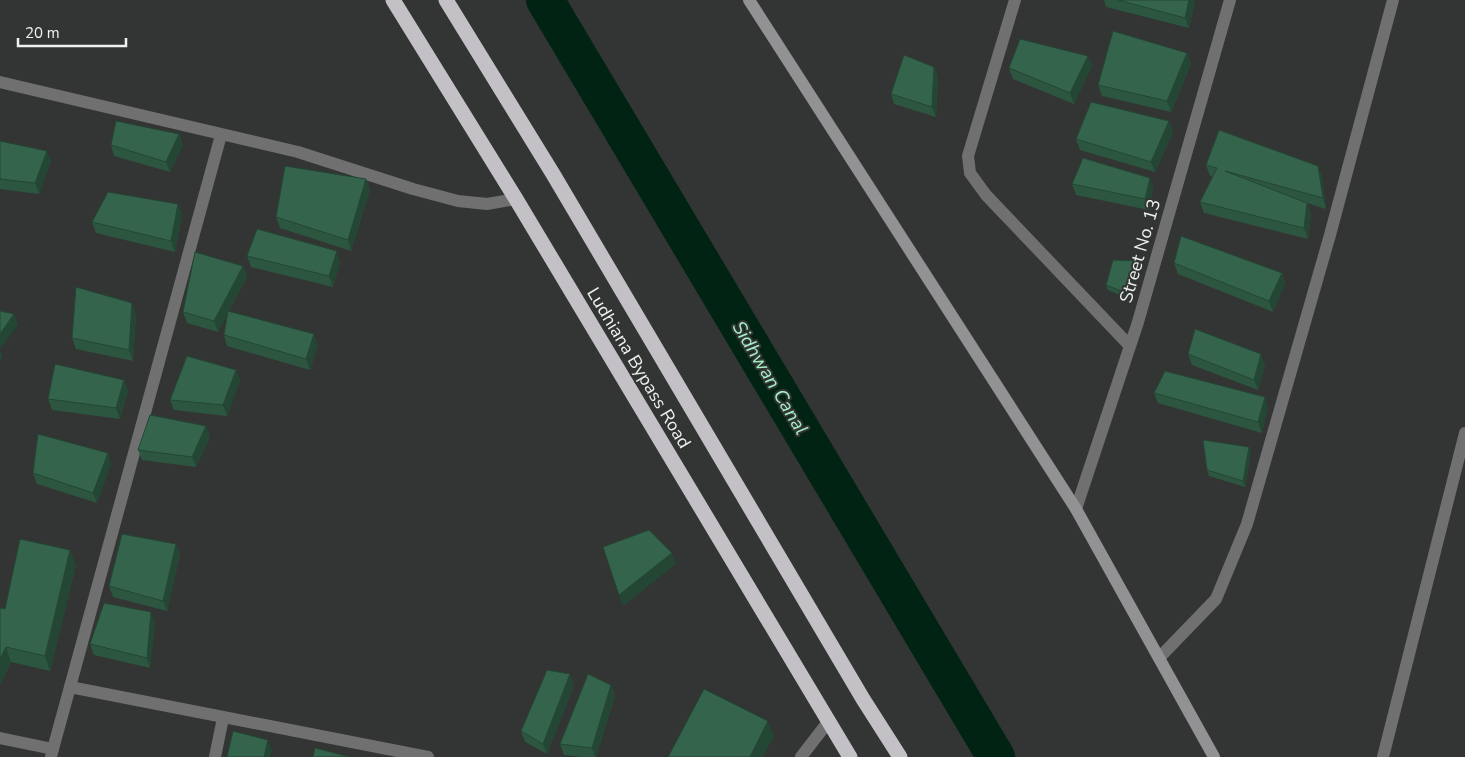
<svg xmlns="http://www.w3.org/2000/svg" width="1465" height="757" font-family="'Nunito Sans',sans-serif">
	<style>
		.lines { fill: none; stroke-linecap: round; stroke-linejoin: round }
		.canal { stroke: #002313; stroke-width: 38 }
		.street { stroke: #717071; stroke-width: 12 }
		.secondary { stroke: #929193; stroke-width: 12 }
		.highway { stroke: #c3c1c5; stroke-width: 15 }
		.wall { fill: #2d5640 }
		.shaded-wall { fill: #244634 }
		.building { fill: #34644b; stroke: #244634 }
		.labels { text-anchor: middle; dominant-baseline: central; stroke-width: 4; stroke-linejoin: round; paint-order: stroke }
		.street-label { font-size: 18px; fill: #eff1f0; stroke: #323533 }
		.water-label { font-size: 19px; font-style: italic; fill: #a3f0c6; stroke: #323533 }
	</style>
	<rect width="100%" height="100%" fill="#323533"/>
	<g class="lines">
		<!-- canal -->
		<polyline class="canal" points="545,0 996,757"/>
		<!-- street -->
		<g class="street">
			<polyline points="1015,0 968,156 970,173 986,195 1129,345"/>
			<polyline points="0,82 298,152 413,189 458,201 487,204 516,199"/>
			<polyline points="1076,509 1138,322 1230,0"/>
			<polyline points="1159,658 1216,599 1247,524 1330,235 1393,0"/>
			<polyline points="70,687 428,757"/>
			<polyline points="0,738 53,749 51,757"/>
			<polyline points="53,749 221,135"/>
			<polyline points="215,757 223,718"/>
			<polyline points="801,757 828,722"/>
			<polyline points="1383,757 1465,433"/>
		</g>
		<!-- secondary -->
		<polyline class="secondary" points="749,0 1076,509 1214,757"/>
		<!-- highway -->
		<g class="highway">
			<polyline points="393,0 516,199 850,757"/>
			<polyline points="446,0 553,174 863,699 900,757"/>
		</g>
	</g>
	<!-- wall -->
	<g class="wall">
		<polygon points="1104,0 1195,0 1189,28 1106,7"/>
		<polygon points="1187,53 1191,64 1171,112 1102,96 1098,85"/>
		<polygon points="1088,56 1092,66 1074,104 1013,79 1009,68"/>
		<polygon points="934,67 938,77 936,117 894,104 891,94"/>
		<polygon points="1169,121 1173,132 1155,172 1080,150 1076,139"/>
		<polygon points="179,134 183,145 170,172 114,156 111,145"/>
		<polygon points="0,141 51,161 39,194 0,189"/>
		<polygon points="1206,165 1318,166 1322,177 1326,209 1307,203 1311,214 1308,239 1204,213 1200,202 1213,177 1210,176"/>
		<polygon points="1150,178 1153,189 1149,210 1076,195 1072,184"/>
		<polygon points="366,179 370,190 351,251 280,228 276,217"/>
		<polygon points="182,214 175,252 96,233 92,222"/>
		<polygon points="247,256 340,262 333,287 251,267"/>
		<polygon points="1174,263 1282,273 1285,283 1273,312 1178,274"/>
		<polygon points="243,266 247,277 229,311 318,345 310,370 227,346 224,335 228,313 218,332 187,323 183,312"/>
		<polygon points="1139,267 1132,300 1108,290 1106,285"/>
		<polygon points="136,313 133,361 76,349 72,338"/>
		<polygon points="1188,354 1265,365 1258,390 1192,365"/>
		<polygon points="236,370 240,381 227,416 174,410 170,400"/>
		<polygon points="124,380 128,391 120,419 52,410 48,399"/>
		<polygon points="1154,393 1268,407 1262,433 1158,403"/>
		<polygon points="206,426 210,437 196,467 142,460 138,450"/>
		<polygon points="1249,447 1251,452 1245,487 1209,476 1207,470"/>
		<polygon points="111,464 97,503 37,484 33,473"/>
		<polygon points="176,544 180,554 167,611 113,597 109,586"/>
		<polygon points="76,565 50,671 11,662 0,685 5,609"/>
		<polygon points="155,623 150,668 94,655 90,644"/>
		<polygon points="574,685 547,754 525,742 521,731"/>
		<polygon points="611,685 615,696 596,757 582,757 564,755 560,744"/>
	</g>
	<!-- shaded-wall -->
	<g class="shaded-wall">
		<polygon points="1189,0 1195,0 1189,28 1185,18"/>
		<polygon points="1187,53 1191,64 1171,112 1167,101"/>
		<polygon points="1088,56 1092,66 1074,104 1070,93"/>
		<polygon points="934,67 938,77 936,117 932,107"/>
		<polygon points="1169,121 1173,132 1155,172 1151,162"/>
		<polygon points="179,134 183,145 170,172 166,162"/>
		<polygon points="47,151 51,161 39,194 35,183"/>
		<polygon points="1318,166 1322,177 1326,209 1323,198"/>
		<polygon points="1150,178 1153,189 1149,210 1145,199"/>
		<polygon points="366,179 370,190 351,251 348,240"/>
		<polygon points="1307,203 1311,214 1308,239 1304,228"/>
		<polygon points="178,204 182,214 175,252 171,241"/>
		<polygon points="337,251 340,262 333,287 329,276"/>
		<polygon points="1137,261 1139,267 1132,300 1129,294"/>
		<polygon points="243,266 247,277 218,332 214,321"/>
		<polygon points="1282,273 1285,283 1273,312 1269,301"/>
		<polygon points="132,303 136,313 133,361 129,350"/>
		<polygon points="14,314 18,325 0,349 0,334"/>
		<polygon points="314,334 318,345 310,370 306,359"/>
		<polygon points="0,349 3,357 0,361"/>
		<polygon points="1261,354 1265,365 1258,390 1254,380"/>
		<polygon points="236,370 240,381 227,416 223,405"/>
		<polygon points="124,380 128,391 120,419 116,408"/>
		<polygon points="1265,397 1268,407 1262,433 1258,422"/>
		<polygon points="206,426 210,437 196,467 192,457"/>
		<polygon points="1249,447 1251,452 1245,487 1243,481"/>
		<polygon points="108,453 111,464 97,503 93,493"/>
		<polygon points="176,544 180,554 167,611 163,601"/>
		<polygon points="70,550 76,565 50,671 45,656"/>
		<polygon points="672,553 676,564 623,606 619,595"/>
		<polygon points="151,612 155,623 150,668 147,658"/>
		<polygon points="6,647 11,662 0,685 0,659"/>
		<polygon points="570,674 574,685 547,754 543,744"/>
		<polygon points="611,685 615,696 596,757 595,757 592,748"/>
		<polygon points="768,721 774,736 763,757 750,757"/>
		<polygon points="268,740 272,750 270,757 264,757"/>
	</g>
	<!-- building -->
	<g class="building">
		<polygon points="1118,0 1189,0 1185,18"/>
		<polygon points="1113,31 1187,53 1167,101 1098,85"/>
		<polygon points="1020,39 1088,56 1070,93 1009,68"/>
		<polygon points="904,55 934,67 932,107 891,94"/>
		<polygon points="1091,102 1169,121 1151,162 1076,139"/>
		<polygon points="116,121 179,134 166,162 111,145"/>
		<polygon points="1219,130 1318,166 1323,198 1225,171 1307,203 1304,228 1200,202 1217,168 1206,165"/>
		<polygon points="0,141 47,151 35,183 0,179"/>
		<polygon points="1083,158 1150,178 1145,199 1072,184"/>
		<polygon points="285,166 366,179 348,240 276,217"/>
		<polygon points="108,192 178,204 171,241 92,222"/>
		<polygon points="257,229 337,251 329,276 247,256"/>
		<polygon points="1181,236 1282,273 1269,301 1174,263"/>
		<polygon points="195,252 243,266 214,321 183,312"/>
		<polygon points="1113,260 1137,261 1129,294 1106,285"/>
		<polygon points="76,287 132,303 129,350 72,338"/>
		<polygon points="0,311 14,314 0,334"/>
		<polygon points="228,311 314,334 306,359 224,335"/>
		<polygon points="1195,329 1261,354 1254,380 1188,354"/>
		<polygon points="187,356 236,370 223,405 170,400"/>
		<polygon points="55,364 124,380 116,408 48,399"/>
		<polygon points="1165,371 1265,397 1258,422 1154,393"/>
		<polygon points="150,415 206,426 192,457 138,450"/>
		<polygon points="38,434 108,453 93,493 33,473"/>
		<polygon points="1203,440 1249,447 1243,481 1207,470"/>
		<polygon points="649,530 672,553 619,595 603,547"/>
		<polygon points="122,534 176,544 163,601 109,586"/>
		<polygon points="20,539 70,550 45,656 6,647 0,659 0,608 5,609"/>
		<polygon points="104,603 151,612 147,658 90,644"/>
		<polygon points="547,670 570,674 543,744 521,731"/>
		<polygon points="588,674 611,685 592,748 560,744"/>
		<polygon points="704,689 768,721 750,757 668,757"/>
		<polygon points="233,731 268,740 264,757 227,757"/>
		<polygon points="315,748 350,757 313,757"/>
	</g>
	<g class="labels">
		<!-- street labels -->
		<g class="street-label">
			<text transform="translate(1140 251) rotate(-74)">Street No. 13</text>
			<text transform="translate(639 368) rotate(59)">Ludhiana Bypass Road</text>
		</g>
		<!-- water labels -->
		<g class="water-label">
			<text transform="translate(770 378) rotate(59)">Sidhwan Canal</text>
		</g>
	</g>
	<!-- scale -->
	<path d="M18 38v8h108v-8" fill="none" stroke="#eff1f0" stroke-width="2.5"/>
	<text x="25" y="38" font-size="15" fill="#eff1f0" stroke="#323533" stroke-width="4" paint-order="stroke">20 m</text>
</svg>
